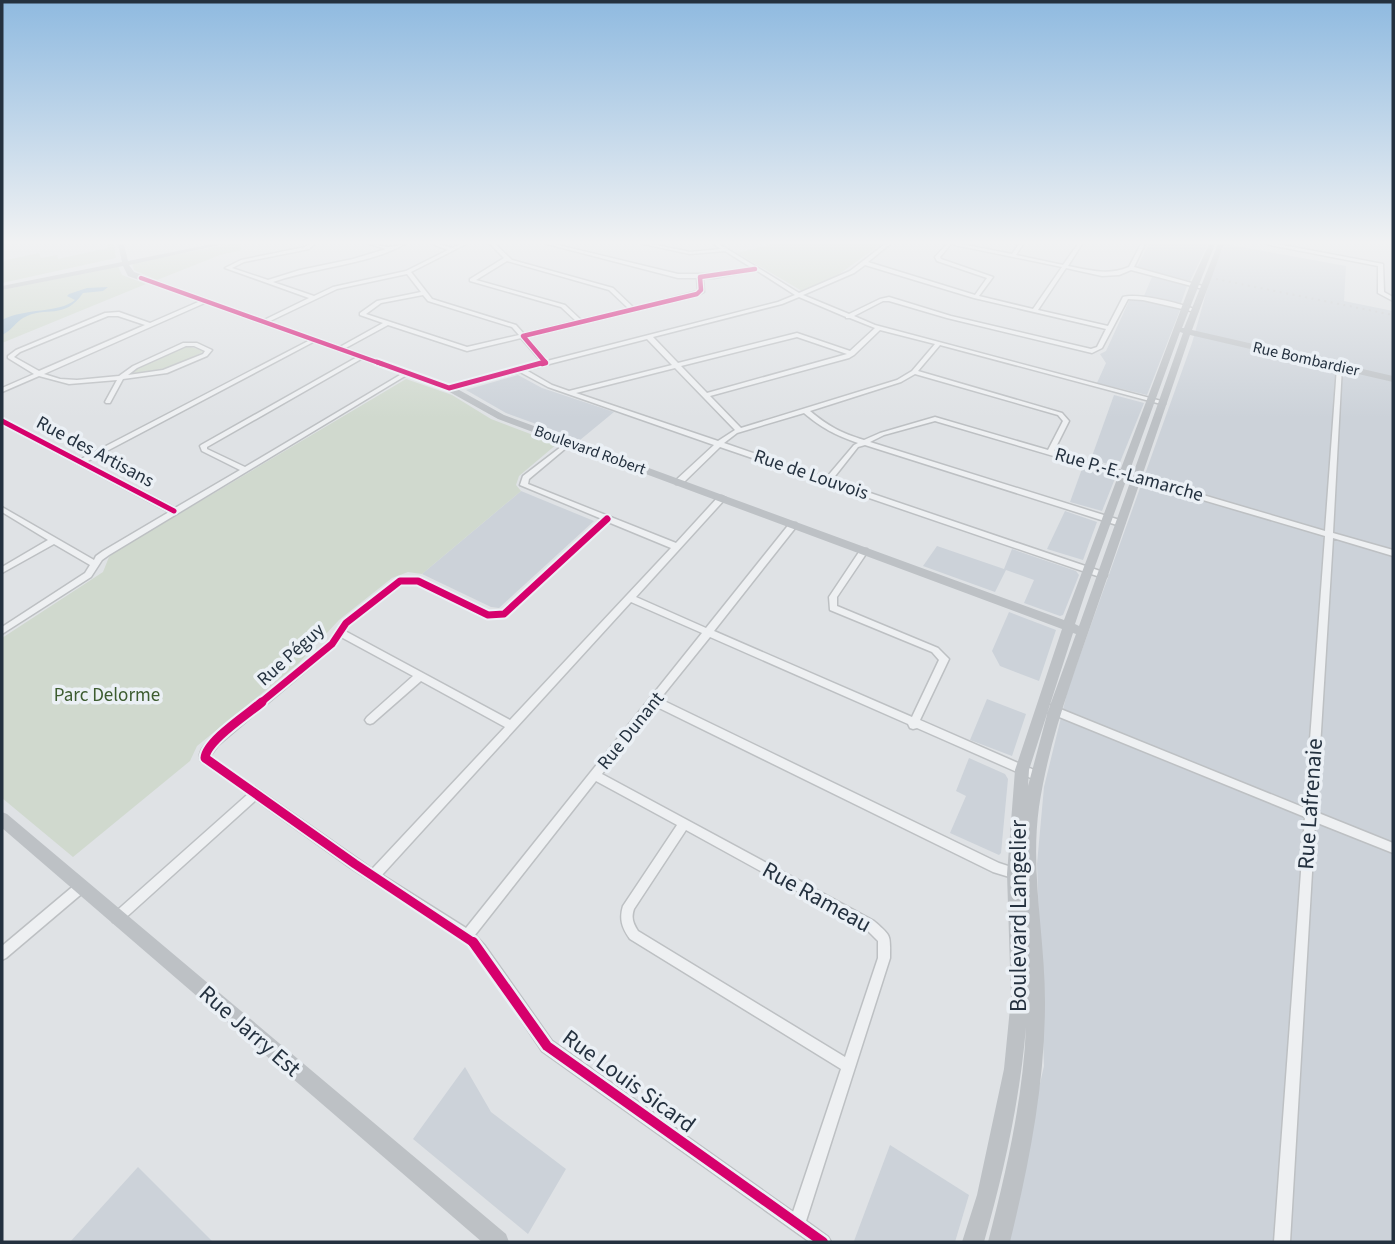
<svg xmlns="http://www.w3.org/2000/svg" width="1395" height="1244" font-family="'Source Sans 3',sans-serif">
	<style>
		.built { fill: #ccd2d9 }
		.green { fill: #d0d9ce }
		.water { fill: #a9c2d4 }
		.lines { fill: none; stroke-linecap: round; stroke-linejoin: round }
		.street-casing { stroke: #bdc0c3; stroke-width: 3 }
		.street { fill: #eef0f2; fill-rule: evenodd }
		.secondary { fill: #bdc1c5; fill-rule: evenodd }
		.rail { stroke: #c7cacd; stroke-width: 2; stroke-dasharray: 2 4.5; stroke-linecap: butt }
		.cycleway-far4-casing { stroke: #ebf0f5; stroke-width: 7 }
		.cycleway-far3-casing { stroke: #ebf0f5; stroke-width: 9 }
		.cycleway-far2-casing { stroke: #ebf0f5; stroke-width: 11 }
		.cycleway-far1-casing { stroke: #ebf0f5; stroke-width: 13 }
		.cycleway-casing { stroke: #ebf0f5; stroke-width: 15 }
		.cycleway-far4 { stroke: #d6006c; stroke-width: 4.5 }
		.cycleway-far3 { stroke: #d6006c; stroke-width: 5 }
		.cycleway-far2 { stroke: #d6006c; stroke-width: 7 }
		.cycleway-far1 { stroke: #d6006c; stroke-width: 9 }
		.cycleway { stroke: #d6006c; stroke-width: 10 }
		.labels { text-anchor: middle; dominant-baseline: central; stroke-width: 7; stroke-linejoin: round; paint-order: stroke }
		.far-street-label { font-size: 16px; fill: #24313f; stroke: #ebf0f5 }
		.street-label { font-size: 19px; fill: #24313f; stroke: #ebf0f5 }
		.park-label { font-size: 19px; fill: #3d5c30; stroke: #ebf0f5 }
		.near-street-label { font-size: 23px; fill: #24313f; stroke: #ebf0f5 }
	</style>
	<rect width="100%" height="100%" fill="#dfe2e5"/>
	<!-- built -->
	<g class="built">
		<polygon points="1149,244 1208,244 1190,281 1137,267"/>
		<polygon points="1225,244 1346,266 1344,301 1393,311 1393,1242 1004,1242 1044,1066 1037,864 1044,787 1068,689 1192,343 1212,272"/>
		<polygon points="1152,277 1187,286 1181,303 1144,296"/>
		<polygon points="1136,299 1180,310 1147,395 1097,383 1106,363 1100,354 1106,351 1129,301"/>
		<polygon points="518,375 542,388 614,412 580,440 506,413 466,390"/>
		<polygon points="1114,395 1144,403 1118,467 1091,459"/>
		<polygon points="1083,466 1116,476 1102,511 1070,502"/>
		<polygon points="521,491 594,521 499,608 491,607 422,574"/>
		<polygon points="1065,511 1097,522 1083,560 1047,549"/>
		<polygon points="937,546 1004,569 1012,549 1076,571 1079,575 1063,615 1060,616 1024,603 1034,580 1006,570 995,592 923,566"/>
		<polygon points="1009,612 1056,630 1039,681 1000,666 992,651"/>
		<polygon points="987,699 1026,714 1012,756 970,740"/>
		<polygon points="969,758 1005,774 1008,779 1001,853 999,855 950,833 966,796 956,791"/>
		<polygon points="465,1067 491,1112 566,1169 528,1234 413,1139"/>
		<polygon points="890,1145 969,1195 955,1242 854,1241"/>
		<polygon points="138,1167 213,1242 70,1242"/>
	</g>
	<!-- green -->
	<g class="green">
		<polygon points="107,244 114,244 116,258 2,283 2,263 6,260 39,253 41,258 57,255 58,259 108,248"/>
		<polygon points="231,244 239,244 242,250 220,255 157,280 134,270 132,263"/>
		<polygon points="773,244 881,244 838,275 802,291 737,253"/>
		<polygon points="118,266 122,275 146,284 2,343 2,290"/>
		<polygon points="187,346 205,351 165,370 134,373 135,369"/>
		<polygon points="406,379 452,395 491,419 557,444 519,476 516,485 521,491 422,574 408,572 392,578 339,620 298,664 197,746 190,761 73,857 2,798 2,638 103,572 109,557 115,552"/>
	</g>
	<!-- water -->
	<path class="water" d="M108,287L103,291L83,293C64,321 46,305 23,318C16,322 11,331 2,335V320C24,308 60,313 75,300L67,296L69,294L87,288Z"/>
	<g class="lines">
		<!-- street casing -->
		<g class="street-casing">
			<g id="street">
				<path d="M309,244H314L309,249L244,262L232,268L268,280L300,270L353,259L386,249L370,244C377,244 384,248 390,247C396,247 400,244 405,244C368,265 315,267 273,282L314,296L333,287L406,271L448,250L433,244H439L452,248L461,244H466L411,272L432,299L516,325L524,334L576,321L561,307L470,281V279L504,258L490,244H495L512,260L613,288L634,308L698,291L697,278H678L547,244H554L678,274H714L752,268L725,251L690,254L644,244H652L690,252L721,249L714,244H719L799,293L850,271L885,244H890L868,262L975,295L987,278L937,261L935,257L947,244H951L940,257L941,259L993,277L979,296L1033,309L1062,267L955,245L953,244H961L1012,254L1019,244H1023L1016,255L1063,265L1078,244H1082L1068,266C1090,270 1107,276 1129,267L1141,244H1145L1134,267L1206,287L1203,289L1131,270L1119,275L1102,276L1066,268L1038,310L1108,326L1123,297C1138,293 1179,303 1194,309L1191,311L1143,300L1128,299L1102,348L1092,353L947,318L889,301H883L854,316L875,325L1165,402V404H1161L940,345L918,371L1062,413L1069,421L1054,451L1325,531L1337,367L1342,366L1333,533L1393,550V556L1333,538L1316,812L1393,843V853L1315,822L1290,1242H1274L1305,817L1047,712L1045,709L1047,706L1050,705L1053,706L1305,808L1325,536L935,421L884,435L870,442L1123,521L1124,523L1123,525H1117L865,445L858,447L832,480L1106,573L1107,575L1106,577H1100L720,447L682,484H676V480L714,445L548,387L520,372L449,390L446,388L542,362L521,338L467,351L388,325L342,350H338V348L383,323L360,315V313L377,301L421,292L407,274L337,289L266,323H262V321L309,298L225,268L241,260L305,247ZM507,261L609,290L629,309L581,320L565,305L476,280ZM865,265L974,298L1106,329L1097,347L1091,349L951,316L889,297L880,299L849,314L803,295L854,273ZM756,270L795,295L778,302L547,361L526,337L696,296L704,292L703,278H714ZM423,295L428,301L512,327L519,335L467,347L366,314L381,303ZM799,297L846,317V318H850L875,328L850,351L797,333L678,363L653,337L782,304ZM880,330L935,344L912,371L897,380L741,428L710,396L849,358L854,355ZM797,337L847,354L707,393L681,366ZM647,339L672,365L569,391L552,385L526,370ZM675,368L735,430L718,441L576,393ZM915,374L1058,415L1063,421L1048,450L935,417L880,433L864,440C841,433 828,426 810,411L901,382ZM804,413C822,428 835,435 858,443L854,445L826,478L724,443L737,433Z"/>
				<polygon points="1268,244 1277,244 1383,264 1384,292 1393,297 1393,301 1378,293 1378,266 1270,245"/>
				<path d="M205,299L208,301L207,302L44,374L60,379L77,380L119,376L133,366L183,343H197L212,350L207,356L167,373L123,379L110,403H106L105,402L117,380L69,384L39,376L2,392V388L34,374L8,358V356L16,350L105,313L119,312L150,323ZM108,316H118L145,325L39,371L14,357L20,352ZM186,346H194L205,351L203,354L163,370L128,375L137,368Z"/>
				<polygon points="312,339 317,340 86,462 175,508 240,470 202,451 200,446 201,445 359,356 363,356 363,358 207,447 207,449 245,467 405,372 410,373 109,555 102,560 91,577 2,634 2,627 85,573 90,565 54,544 2,573 2,567 48,540 2,512 2,507 94,560 96,556 103,551 169,512 2,424 2,419 81,459"/>
				<path d="M570,440L573,442L572,443L529,479L528,484L676,543L719,496H722L726,498L636,597L706,628L790,523H796L797,525L796,527L714,631L912,717L939,660L932,652L830,610L829,597L861,549H867L868,551L837,597V606L938,648L949,659L920,720L1041,773L1042,776L1041,779L1037,780L1033,779L917,728L913,729L910,728L908,724L710,637L660,699L999,863L1020,870L1022,874L1020,878L1016,879L993,872L655,706L602,774L874,921C892,937 890,934 890,958L806,1221L828,1237L831,1242H810L542,1051L477,954L463,940L351,868L256,800L121,922L117,924L113,922L111,918L113,914L248,794L201,761C197,752 205,746 210,739L329,642L343,621L400,578L421,579L489,612L502,611L602,519L520,485L523,476ZM608,522L671,548L510,720L345,631L349,625L402,584H417L485,617L507,616ZM631,602L702,633L466,928L382,875ZM341,637L413,676L367,717L365,720L367,723L370,724L373,723L421,681L505,727L372,869L210,756L218,745L335,646ZM596,781L677,825L623,906C619,919 622,928 630,939L841,1069L793,1212L552,1041L485,946L475,935ZM686,830L866,929L878,941V958L845,1057L638,931C633,923 631,918 634,909Z"/>
				<polygon points="81,881 85,883 87,887 85,891 6,958 2,960 2,946 77,883"/>
			</g>
		</g>
		<!-- street -->
		<use href="#street" class="street"/>
		<!-- secondary -->
		<g class="secondary">
			<path d="M118,244H124L128,261L212,244H224L129,265L134,272L452,386L504,415L1064,620L1190,285L1209,244H1215L1182,328H1184L1218,244H1224L1192,330L1393,376V382L1190,335C1159,426 1128,518 1096,610C1074,674 1049,739 1039,807C1030,872 1045,937 1045,1002C1045,1084 1029,1164 1010,1242H988C1006,1172 1023,1100 1026,1027C1020,1099 1004,1172 984,1242H962L977,1195L1004,1069L1011,998L1007,874L1015,770L1062,629L498,419L446,390L128,276L123,266L2,290V286L122,262ZM1180,332L1183,333L1079,626L1075,624L1085,594ZM1073,633L1076,634L1048,711L1028,786L1029,770Z"/>
			<polygon points="2,812 7,814 506,1234 509,1242 482,1242 2,828"/>
		</g>
		<!-- rail -->
		<polyline class="rail" points="1216,279 1393,315"/>
		<!-- cycleway-far4 casing -->
		<g class="cycleway-far4-casing">
			<g id="cycleway-far4">
				<polyline points="141,278 382,364"/>
				<polyline points="542,364 546,363 523,336 697,294 701,290 700,277 755,269"/>
			</g>
		</g>
		<!-- cycleway-far3 casing -->
		<g class="cycleway-far3-casing">
			<g id="cycleway-far3">
				<polyline points="377,362 449,388 545,362"/>
				<polyline points="2,421 174,511"/>
			</g>
		</g>
		<!-- cycleway-far2 casing -->
		<g class="cycleway-far2-casing">
			<polyline id="cycleway-far2" points="259,704 332,644 346,623 400,581 418,581 488,615 504,614 607,519"/>
		</g>
		<!-- cycleway-far1 casing -->
		<g class="cycleway-far1-casing">
			<path id="cycleway-far1" d="M262,702C248,714 206,741 205,758L355,864L474,943"/>
		</g>
		<!-- cycleway casing -->
		<g class="cycleway-casing">
			<polyline id="cycleway" points="473,942 547,1046 823,1242"/>
		</g>
		<!-- cycleway-far4 -->
		<use href="#cycleway-far4" class="cycleway-far4"/>
		<!-- cycleway-far3 -->
		<use href="#cycleway-far3" class="cycleway-far3"/>
		<!-- cycleway-far2 -->
		<use href="#cycleway-far2" class="cycleway-far2"/>
		<!-- cycleway-far1 -->
		<use href="#cycleway-far1" class="cycleway-far1"/>
		<!-- cycleway -->
		<use href="#cycleway" class="cycleway"/>
	</g>
	<!-- sky -->
	<linearGradient id="sky" x2="0" y2="1"><stop stop-color="#8fbae0"/><stop offset="0.58" stop-color="#f1f2f3"/><stop offset="1" stop-color="#f1f2f3" stop-opacity="0"/></linearGradient>
	<rect width="1395" height="418" fill="url(#sky)"/>
	<g class="labels">
		<!-- far-street labels -->
		<g class="far-street-label">
			<text transform="translate(1306 359) rotate(13)">Rue Bombardier</text>
			<text transform="translate(590 450) rotate(20)">Boulevard Robert</text>
		</g>
		<!-- street labels -->
		<g class="street-label">
			<text transform="translate(95 452) rotate(28)">Rue des Artisans</text>
			<text transform="translate(811 475) rotate(19)">Rue de Louvois</text>
			<text transform="translate(1129 475) rotate(16)">Rue P.-E.-Lamarche</text>
			<text transform="translate(291 655) rotate(-42)">Rue Péguy</text>
			<text transform="translate(631 731) rotate(-51)">Rue Dunant</text>
		</g>
		<!-- park labels -->
		<g class="park-label">
			<text x="107" y="695">Parc Delorme</text>
		</g>
		<!-- near-street labels -->
		<g class="near-street-label">
			<text transform="translate(1310 804) rotate(-86)">Rue Lafrenaie</text>
			<text transform="translate(817 897) rotate(29)">Rue Rameau</text>
			<text transform="translate(1018 916) rotate(-90)">Boulevard Langelier</text>
			<text transform="translate(250 1031) rotate(41)">Rue Jarry Est</text>
			<text transform="translate(629 1081) rotate(36)">Rue Louis Sicard</text>
		</g>
	</g>
	<!-- border -->
	<rect width="1395" height="1244" fill="none" stroke="#24313f" stroke-width="7"/>
</svg>
